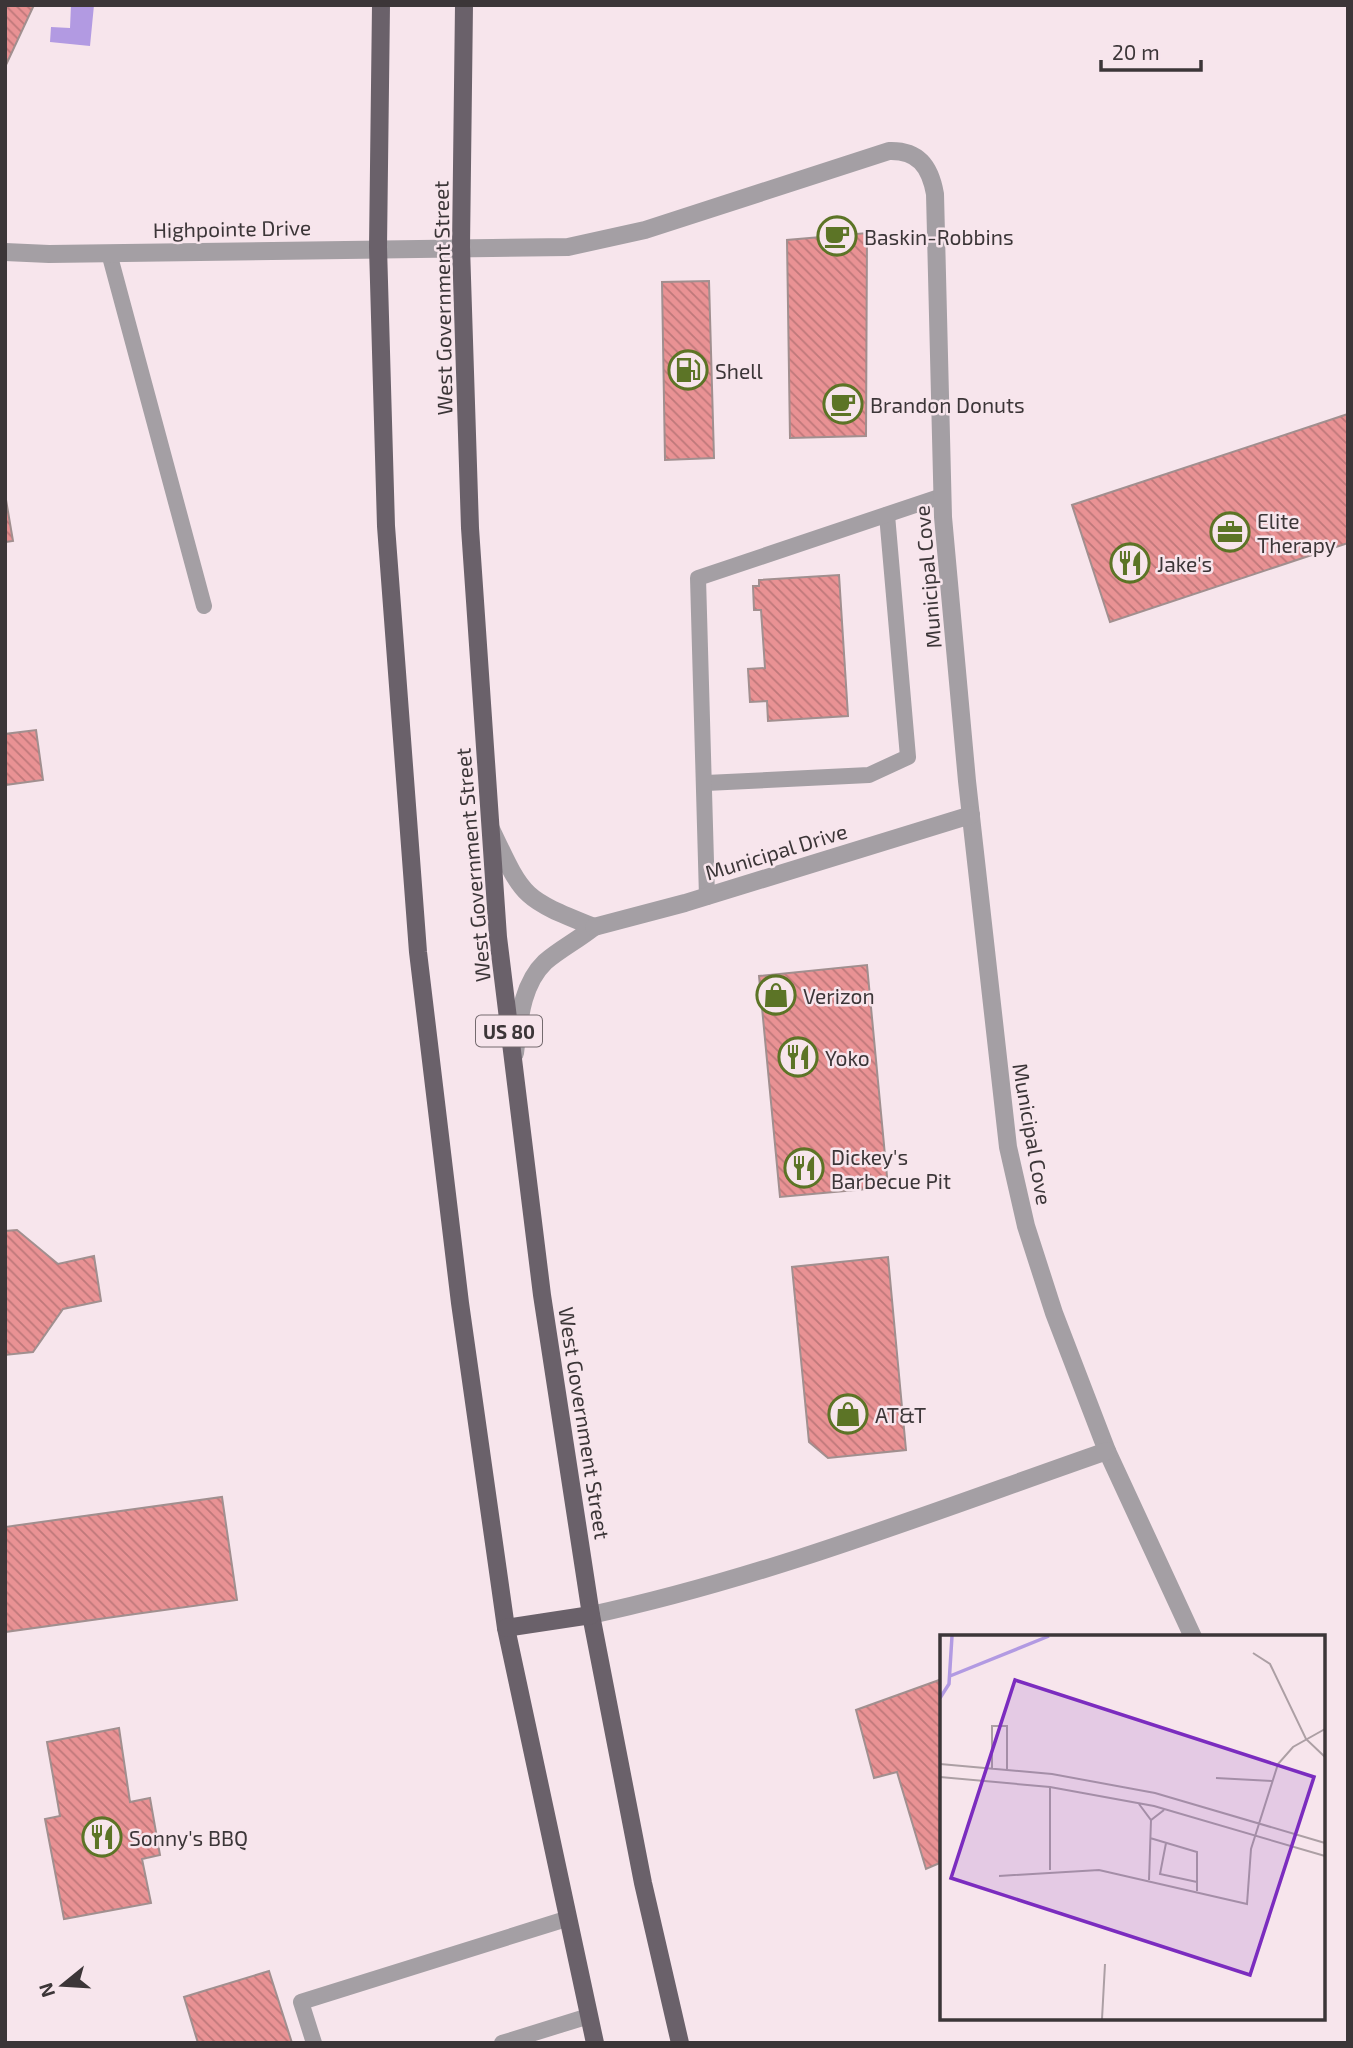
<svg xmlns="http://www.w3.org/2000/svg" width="1353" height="2048" font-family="'Exo 2',sans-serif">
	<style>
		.water { fill: #b29ae2 }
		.building { fill: url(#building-back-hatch); stroke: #a18f8f; stroke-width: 2 }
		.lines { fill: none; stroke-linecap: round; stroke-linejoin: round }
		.lane { stroke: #a49fa4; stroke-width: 16 }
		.street { stroke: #a49fa4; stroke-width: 18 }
		.primary { stroke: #6a616a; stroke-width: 18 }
		.labels { text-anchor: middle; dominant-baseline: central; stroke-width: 5; stroke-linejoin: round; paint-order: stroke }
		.shield { fill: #f7e5ec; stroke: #746a6e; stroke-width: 2 }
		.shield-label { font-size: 19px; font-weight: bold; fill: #3c3638 }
		.street-label { font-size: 21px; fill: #3c3638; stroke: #f7e5ec }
		.poi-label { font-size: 21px; fill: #3c3638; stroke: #f7e5ec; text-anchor: start }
		.inset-river { fill: none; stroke: #b29ae2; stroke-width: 3.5 }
		.inset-road { fill: none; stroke: #ac9fa4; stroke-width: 2 }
		.view { fill: #7b2cbf; fill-opacity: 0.15; stroke: #7b2cbf; stroke-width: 3.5 }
		.inset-edge { fill: none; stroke: #3c3638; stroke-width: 3.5 }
	</style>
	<defs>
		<pattern id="building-back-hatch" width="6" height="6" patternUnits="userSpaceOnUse" patternTransform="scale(1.75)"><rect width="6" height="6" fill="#e99294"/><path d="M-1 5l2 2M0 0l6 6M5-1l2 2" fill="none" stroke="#be787a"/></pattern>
	</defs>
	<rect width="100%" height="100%" fill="#f7e5ec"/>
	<!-- water -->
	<polygon class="water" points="71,5 94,5 90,46 50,42 51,27 70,28"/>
	<!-- building -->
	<g class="building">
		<polygon points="5,5 34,5 5,67"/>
		<polygon points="867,233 866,436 790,438 787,240"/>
		<polygon points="709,281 714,458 665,460 662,282"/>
		<polygon points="1348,414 1348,543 1110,622 1072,505"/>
		<polygon points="5,494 13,541 5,542"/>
		<polygon points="839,575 848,716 768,721 767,701 750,702 748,669 765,668 761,610 754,610 753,586 759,586 759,580"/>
		<polygon points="36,730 43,780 5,785 5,734"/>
		<polygon points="867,965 888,1187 780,1197 759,976"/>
		<polygon points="17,1230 58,1264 94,1256 101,1301 63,1309 33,1352 5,1355 5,1231"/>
		<polygon points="888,1257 906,1450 828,1458 809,1442 792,1267"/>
		<polygon points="222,1497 237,1600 5,1632 5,1527"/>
		<polygon points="942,1679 942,1862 926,1869 897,1772 874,1778 856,1710"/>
		<polygon points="119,1728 130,1802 150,1798 160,1855 142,1859 151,1903 64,1919 45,1819 60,1816 47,1742"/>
		<polygon points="269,1971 292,2043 198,2043 184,1997"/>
	</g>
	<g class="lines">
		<!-- lane -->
		<g class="lane">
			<polyline points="109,253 204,606"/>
			<polyline points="706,783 869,775 908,757 887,515"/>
			<polyline points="707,897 698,578 942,496"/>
			<polyline points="314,2043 301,2002 566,1919"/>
			<polyline points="502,2043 589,2016"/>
		</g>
		<!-- street -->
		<g class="street">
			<path d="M5,252L49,254L568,247L645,230L889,151C918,150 930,166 935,194L943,517L967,781L1008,1147L1026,1226L1054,1313L1107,1451L1193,1637"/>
			<path d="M491,829C524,899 522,898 594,927C578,940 560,949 545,962C521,985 519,1023 515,1053"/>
			<polyline points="594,927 685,903 971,815"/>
			<path d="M591,1615C768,1577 937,1510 1107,1451"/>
		</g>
		<!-- primary -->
		<g class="primary">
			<polyline points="381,5 378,247 386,526 418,952 460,1303 506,1628 595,2043"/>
			<polyline points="464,5 461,247 470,528 498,937 542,1295 591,1615 643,1883 680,2043"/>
			<polyline points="506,1628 591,1615"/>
		</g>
	</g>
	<!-- icons -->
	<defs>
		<g id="cafe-ring" transform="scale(2.0125)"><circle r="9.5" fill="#f7e5ec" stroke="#5c7426" stroke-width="1.5"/><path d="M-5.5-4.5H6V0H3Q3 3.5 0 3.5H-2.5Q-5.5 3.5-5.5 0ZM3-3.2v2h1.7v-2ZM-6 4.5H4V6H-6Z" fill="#5c7426"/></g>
		<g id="fuel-ring" transform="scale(2.0125)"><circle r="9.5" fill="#f7e5ec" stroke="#5c7426" stroke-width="1.5"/><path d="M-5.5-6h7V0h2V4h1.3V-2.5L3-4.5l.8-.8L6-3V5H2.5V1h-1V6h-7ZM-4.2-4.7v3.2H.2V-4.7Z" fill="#5c7426"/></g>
		<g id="office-ring" transform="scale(2.0125)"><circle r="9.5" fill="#f7e5ec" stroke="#5c7426" stroke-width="1.5"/><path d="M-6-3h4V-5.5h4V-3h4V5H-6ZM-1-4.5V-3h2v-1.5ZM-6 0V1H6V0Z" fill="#5c7426"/></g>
		<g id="restaurant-ring" transform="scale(2.0125)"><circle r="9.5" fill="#f7e5ec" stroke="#5c7426" stroke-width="1.5"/><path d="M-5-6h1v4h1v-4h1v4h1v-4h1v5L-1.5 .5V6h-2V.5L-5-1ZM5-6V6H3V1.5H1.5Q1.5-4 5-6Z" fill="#5c7426"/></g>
		<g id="shop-ring" transform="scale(2.0125)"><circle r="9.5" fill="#f7e5ec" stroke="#5c7426" stroke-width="1.5"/><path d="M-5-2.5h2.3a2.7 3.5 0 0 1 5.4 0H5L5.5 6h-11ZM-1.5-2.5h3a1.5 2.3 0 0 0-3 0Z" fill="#5c7426"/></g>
	</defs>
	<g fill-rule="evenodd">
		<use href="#cafe-ring" x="837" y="236"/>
		<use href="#fuel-ring" x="688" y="370"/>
		<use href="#cafe-ring" x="843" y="404"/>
		<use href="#office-ring" x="1230" y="532"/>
		<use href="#restaurant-ring" x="1130" y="563"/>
		<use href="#shop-ring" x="776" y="995"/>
		<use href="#restaurant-ring" x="798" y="1057"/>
		<use href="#restaurant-ring" x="804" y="1168"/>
		<use href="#shop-ring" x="848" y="1414"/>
		<use href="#restaurant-ring" x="102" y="1837"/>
	</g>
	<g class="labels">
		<!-- shield labels -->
		<rect class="shield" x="476" y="1015.5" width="66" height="31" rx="5"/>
		<g class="shield-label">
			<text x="509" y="1031">US 80</text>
		</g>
		<!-- street labels -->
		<g class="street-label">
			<text transform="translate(232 228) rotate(-1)">Highpointe Drive</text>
			<text transform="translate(442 298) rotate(-91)">West Government Street</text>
			<text transform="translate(927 577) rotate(-95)">Municipal Cove</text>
			<text transform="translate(776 851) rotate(-17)">Municipal Drive</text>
			<text transform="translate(472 865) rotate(-95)">West Government Street</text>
			<text transform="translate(1033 1134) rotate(80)">Municipal Cove</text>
			<text transform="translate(585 1423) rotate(81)">West Government Street</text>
		</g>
		<!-- poi labels -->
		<g class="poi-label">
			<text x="864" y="236">Baskin-Robbins</text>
			<text x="715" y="370">Shell</text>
			<text x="870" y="404">Brandon Donuts</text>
			<text x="1257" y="520">Elite<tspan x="1257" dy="24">Therapy</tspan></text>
			<text x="1157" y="563">Jake's</text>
			<text x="803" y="995">Verizon</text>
			<text x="825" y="1057">Yoko</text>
			<text x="831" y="1156">Dickey's<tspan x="831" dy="24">Barbecue Pit</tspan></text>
			<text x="875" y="1414">AT&amp;T</text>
			<text x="129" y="1837">Sonny's BBQ</text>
		</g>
	</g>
	<!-- overview -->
	<g transform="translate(940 1635)">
		<rect width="385" height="385" fill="#f7e5ec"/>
		<path class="inset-river" d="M10,41L109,1M0,63L9,49L12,1"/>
		<path class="inset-road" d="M313,18L330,29L366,104L385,122M0,129L112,139L215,158L385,208M52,133V91H67V134M0,142L110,152L214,171L385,221M276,143L332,146M199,169L211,185L224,175M210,203L257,217V256M226,208L220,239L257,247M110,235V152M59,241L159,235L307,269L311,214L338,129L353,112L385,94M209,245L211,185M162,384L165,329"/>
		<path class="view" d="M75,45L374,142L310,340L11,243Z"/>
		<rect width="385" height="385" class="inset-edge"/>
	</g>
	<!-- border -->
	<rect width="1353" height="2048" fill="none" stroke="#3c3638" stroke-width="14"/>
	<!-- north arrow -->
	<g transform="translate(63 1985) rotate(252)" stroke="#f7e5ec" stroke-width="5" paint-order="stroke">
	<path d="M0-5L12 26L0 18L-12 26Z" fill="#3c3638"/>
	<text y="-10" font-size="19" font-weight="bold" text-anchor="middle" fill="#3c3638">N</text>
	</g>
	<!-- scale -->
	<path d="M1101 60v10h100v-10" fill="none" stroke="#3c3638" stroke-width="3.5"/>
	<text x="1112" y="60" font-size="21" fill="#3c3638" stroke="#f7e5ec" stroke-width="5" paint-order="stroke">20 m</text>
</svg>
